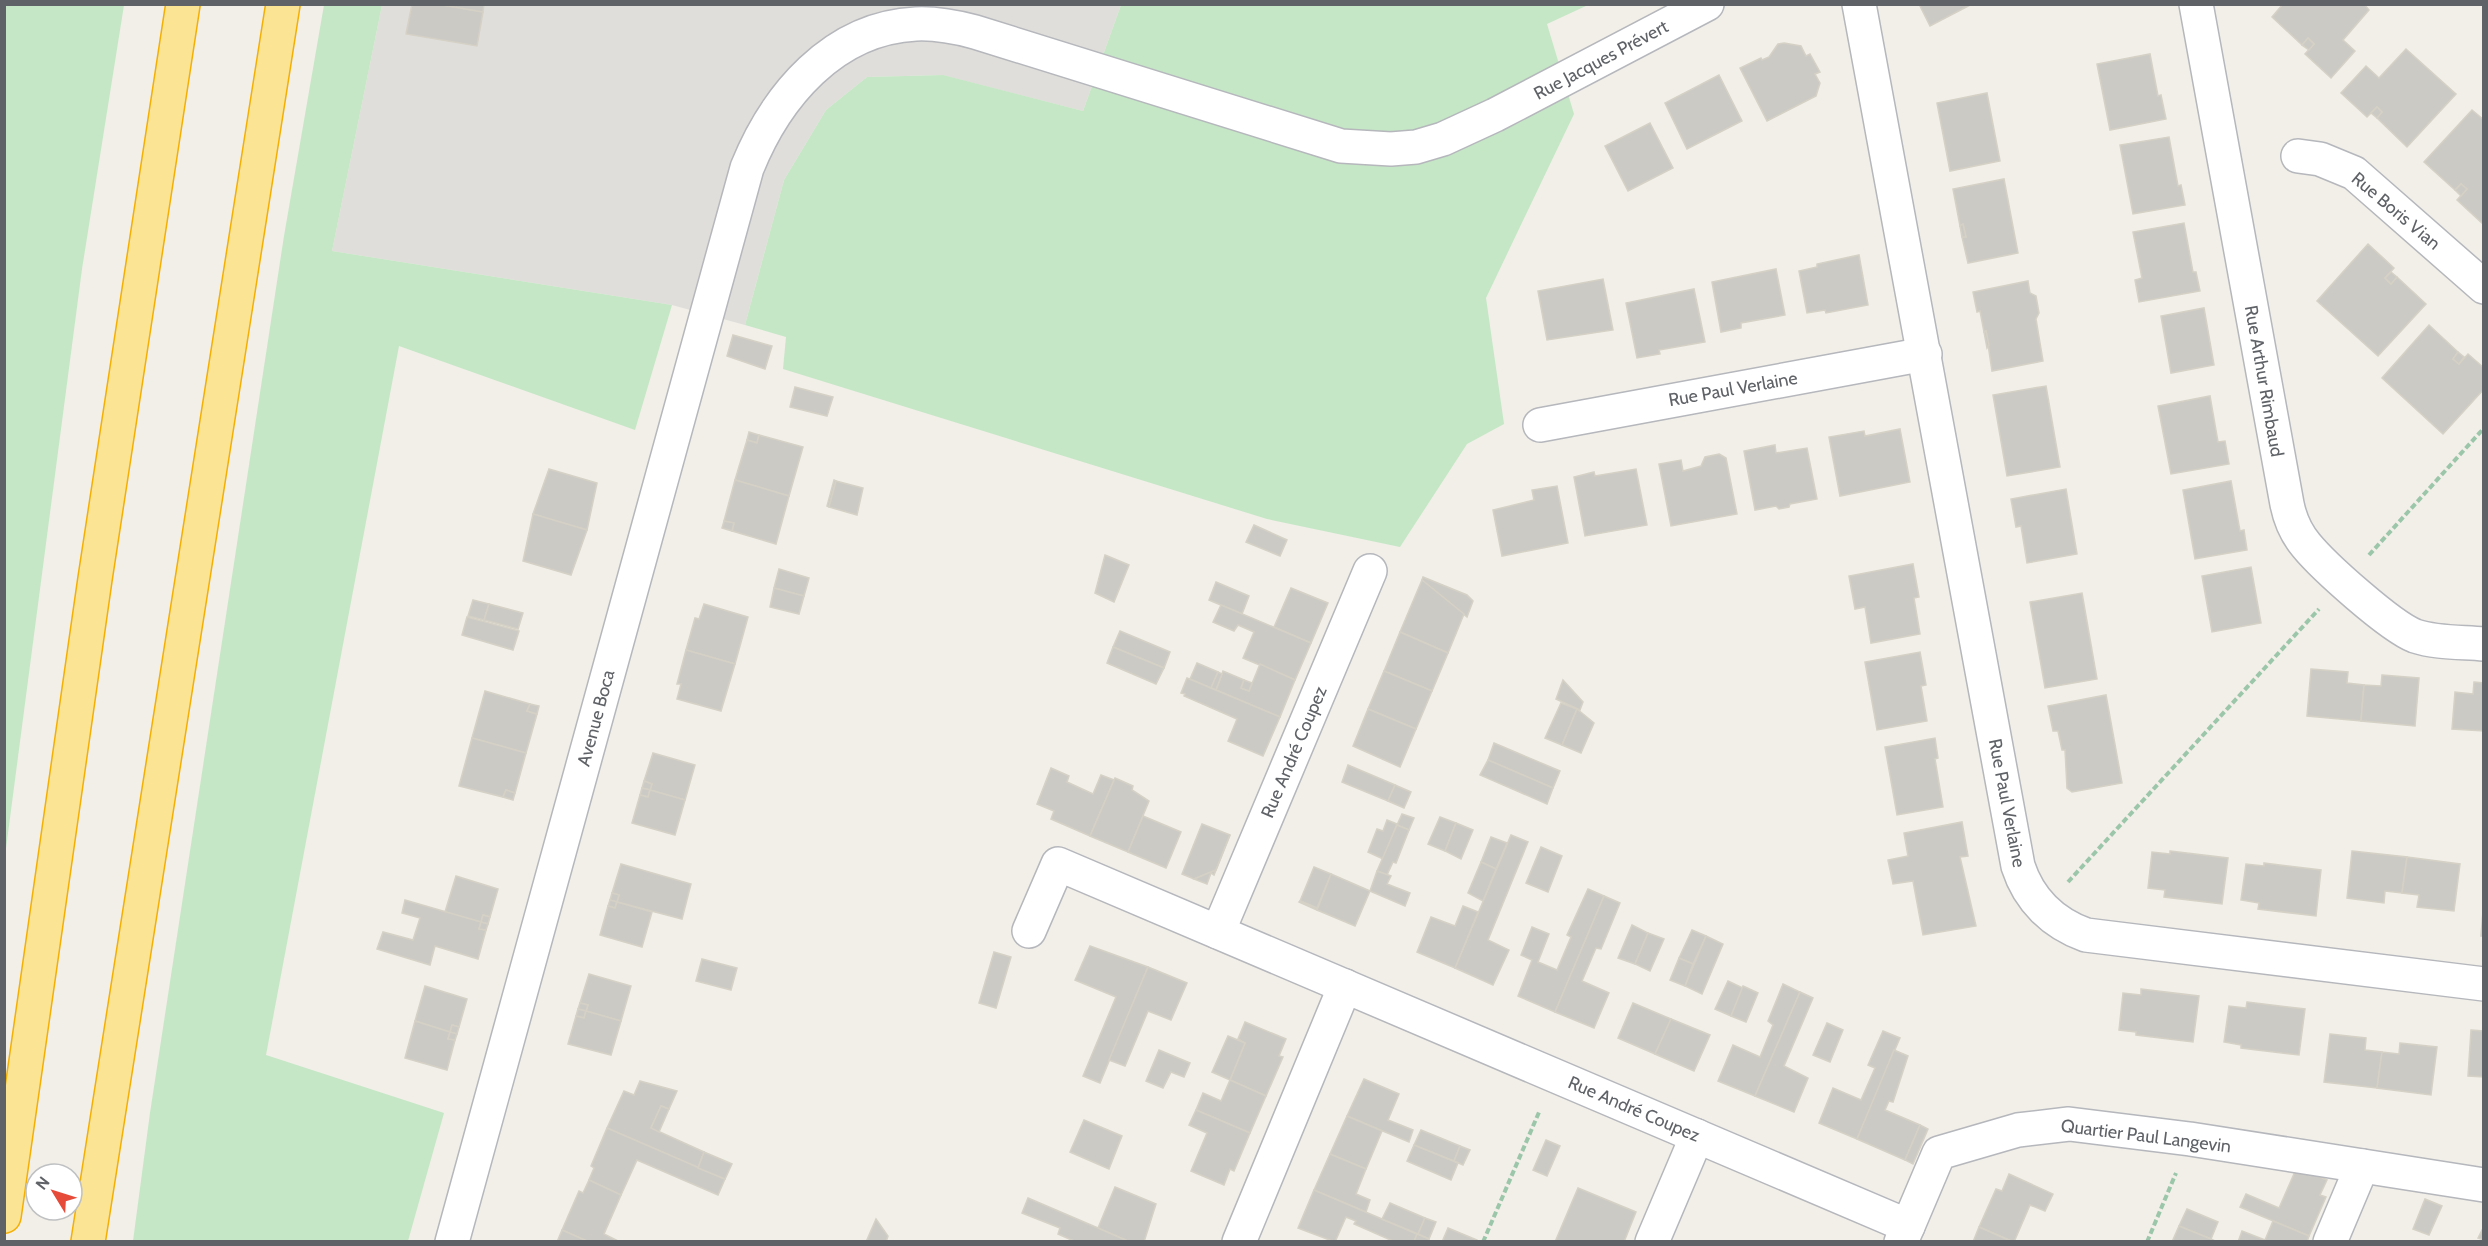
<svg xmlns="http://www.w3.org/2000/svg" width="2488" height="1246" font-family="Cabin,sans-serif">
	<style>
		.industrial { fill: #e0deda }
		.green { fill: #c5e7c6 }
		.building { fill: #cccac4; stroke: #d5d1c6; stroke-width: 1.5 }
		.lines { fill: none; stroke-linecap: round; stroke-linejoin: round }
		.minor-casing { stroke: #b5b7bc; stroke-width: 36 }
		.highway-casing { stroke: #f4af05; stroke-width: 36 }
		.path { stroke: #9cc6a9; stroke-width: 4; stroke-dasharray: 6 3; stroke-linecap: butt }
		.minor { stroke: #fff; stroke-width: 33 }
		.highway { stroke: #fbe494; stroke-width: 33 }
		.labels { text-anchor: middle; dominant-baseline: central; stroke-width: 4.5; stroke-linejoin: round; paint-order: stroke }
		.street-label { font-size: 18px; fill: #5f6267; stroke: #fff }
	</style>
	<rect width="100%" height="100%" fill="#f1efe8"/>
	<!-- industrial -->
	<polygon class="industrial" points="382,5 1121,5 1083,111 942,75 867,77 826,110 784,180 745,325 672,305 332,251"/>
	<!-- green -->
	<g class="green">
		<polygon points="5,4 124,5 82,269 5,856"/>
		<polygon points="324,5 382,5 332,251 672,305 635,430 399,346 266,1055 444,1113 408,1241 133,1241 150,1113 284,236"/>
		<polygon points="1121,5 1588,5 1547,24 1574,114 1486,298 1504,424 1467,444 1400,547 1267,519 783,369 786,337 745,325 784,180 826,110 867,77 943,75 1083,111"/>
	</g>
	<!-- building -->
	<g class="building">
		<polygon points="412,4 437,4 483,12 477,46 406,34"/>
		<polygon points="437,4 484,4 483,12"/>
		<polygon points="1919,4 1972,4 1930,26"/>
		<polygon points="2283,4 2364,4 2369,10 2343,40 2355,51 2331,78 2305,54 2314,44 2308,38 2302,45 2272,17"/>
		<polygon points="2308,38 2314,44 2309,50 2302,45"/>
		<polygon points="1784,43 1801,46 1806,56 1810,54 1820,72 1815,74 1820,83 1816,96 1767,121 1740,68 1761,58 1762,60 1769,57 1778,44"/>
		<polygon points="2406,49 2456,94 2407,147 2377,118 2382,112 2377,107 2367,117 2341,93 2366,66 2379,78"/>
		<polygon points="2150,54 2158,96 2161,95 2166,119 2110,130 2097,64"/>
		<polygon points="1719,75 1742,121 1687,149 1665,103"/>
		<polygon points="1987,93 2000,161 1950,171 1937,103"/>
		<polygon points="2377,107 2382,112 2377,118 2371,113"/>
		<polygon points="2472,110 2484,120 2483,224 2457,200 2467,189 2461,184 2455,190 2424,162"/>
		<polygon points="1650,123 1673,168 1628,191 1605,146"/>
		<polygon points="2169,137 2178,186 2181,185 2185,205 2133,214 2120,145"/>
		<polygon points="2004,179 2018,253 1968,263 1962,237 1966,237 1963,224 1960,226 1953,189"/>
		<polygon points="2461,184 2467,189 2461,196 2455,190"/>
		<polygon points="2184,223 2193,272 2196,272 2200,291 2139,302 2135,280 2142,278 2133,232"/>
		<polygon points="1963,224 1966,237 1962,237 1960,226"/>
		<polygon points="2368,244 2394,268 2385,278 2391,284 2397,277 2426,304 2378,356 2317,301"/>
		<polygon points="1859,255 1868,305 1826,313 1825,310 1807,313 1799,271 1817,267 1817,264"/>
		<polygon points="1776,269 1785,315 1741,323 1741,328 1721,332 1712,282"/>
		<polygon points="2391,272 2397,277 2391,284 2385,278"/>
		<polygon points="1603,279 1613,330 1547,340 1538,291"/>
		<polygon points="2028,281 2030,293 2036,296 2039,313 2036,319 2043,361 1992,371 1986,331 1984,332 1980,311 1977,312 1973,292"/>
		<polygon points="1694,289 1705,342 1659,350 1660,354 1637,358 1626,303"/>
		<polygon points="2204,308 2214,365 2171,373 2161,316"/>
		<polygon points="2429,325 2458,352 2453,359 2459,364 2468,354 2484,368 2484,389 2443,434 2382,378"/>
		<polygon points="1986,331 1989,345 1987,348 1984,332"/>
		<polygon points="733,335 772,346 765,369 727,356"/>
		<polygon points="2458,352 2464,357 2459,364 2453,359"/>
		<polygon points="2046,386 2060,467 2007,476 1993,395"/>
		<polygon points="795,387 833,397 827,416 790,407"/>
		<polygon points="2210,396 2218,442 2225,441 2229,464 2171,474 2158,406"/>
		<polygon points="1900,429 1910,482 1840,496 1829,437 1864,431 1865,436"/>
		<polygon points="749,432 759,435 757,443 747,440"/>
		<polygon points="759,435 803,447 789,496 735,480 747,440 757,443"/>
		<polygon points="1775,445 1776,453 1807,448 1817,499 1790,504 1789,507 1779,509 1776,506 1755,510 1744,451"/>
		<polygon points="1719,454 1726,458 1737,514 1671,526 1659,464 1681,460 1683,471 1701,466 1705,457"/>
		<polygon points="549,469 597,483 587,530 533,514"/>
		<polygon points="1636,469 1647,525 1585,536 1574,477 1594,472 1595,476"/>
		<polygon points="735,480 789,496 776,544 732,531 734,523 724,521"/>
		<polygon points="834,480 836,481 829,507 827,506"/>
		<polygon points="836,481 863,488 857,515 829,507"/>
		<polygon points="2231,481 2240,531 2244,530 2247,550 2195,559 2183,490"/>
		<polygon points="1557,486 1568,543 1502,556 1493,510 1534,500 1532,490"/>
		<polygon points="2066,489 2077,554 2027,563 2021,526 2016,527 2011,499"/>
		<polygon points="533,514 587,530 571,575 523,561"/>
		<polygon points="724,521 734,523 732,531 722,528"/>
		<polygon points="1254,525 1287,540 1280,556 1246,542"/>
		<polygon points="1105,555 1129,565 1114,602 1095,593"/>
		<polygon points="1913,564 1919,597 1914,598 1920,634 1871,643 1865,607 1855,609 1849,576"/>
		<polygon points="2251,567 2261,623 2212,632 2202,576"/>
		<polygon points="779,569 809,578 804,596 774,588"/>
		<polygon points="1423,577 1467,595 1473,601 1467,617 1422,580"/>
		<polygon points="1422,580 1464,614 1448,653 1400,632"/>
		<polygon points="1216,582 1249,596 1242,614 1209,600"/>
		<polygon points="774,588 804,596 799,614 770,607"/>
		<polygon points="1291,588 1328,603 1311,643 1274,627"/>
		<polygon points="2082,593 2097,679 2045,688 2030,602"/>
		<polygon points="473,600 489,604 484,620 468,616"/>
		<polygon points="489,604 523,613 518,629 484,620"/>
		<polygon points="704,604 748,617 735,664 686,650 695,618 699,619"/>
		<polygon points="1221,605 1311,643 1295,680 1243,658 1254,632 1238,625 1234,631 1213,622"/>
		<polygon points="467,617 519,631 513,650 462,635"/>
		<polygon points="1120,631 1170,652 1164,668 1113,647"/>
		<polygon points="1400,632 1448,653 1432,691 1384,671"/>
		<polygon points="1113,647 1164,668 1156,684 1107,663"/>
		<polygon points="686,650 735,664 721,711 677,699 681,684 677,684"/>
		<polygon points="1920,652 1926,685 1921,686 1927,721 1877,730 1865,662"/>
		<polygon points="1197,663 1218,672 1211,688 1190,679"/>
		<polygon points="1260,664 1295,680 1280,717 1216,690 1223,671 1244,680 1241,688 1249,691"/>
		<polygon points="2311,669 2348,672 2347,683 2364,685 2361,721 2307,716"/>
		<polygon points="1384,671 1432,691 1416,729 1368,709"/>
		<polygon points="1218,672 1222,674 1216,690 1211,688"/>
		<polygon points="2382,675 2419,678 2415,726 2361,721 2364,685 2381,686"/>
		<polygon points="1187,678 1280,717 1263,756 1228,741 1237,719 1184,696 1185,694 1181,693"/>
		<polygon points="1244,680 1252,683 1249,691 1241,688"/>
		<polygon points="1563,680 1583,702 1580,710 1556,699"/>
		<polygon points="2474,682 2484,683 2484,731 2452,729 2455,692 2473,694"/>
		<polygon points="485,691 530,704 527,711 537,714 526,753 472,738"/>
		<polygon points="2106,695 2122,783 2072,792 2067,788 2065,750 2062,750 2058,731 2053,731 2048,706"/>
		<polygon points="1561,703 1577,709 1562,745 1545,738"/>
		<polygon points="530,704 539,706 537,714 527,711"/>
		<polygon points="1368,709 1416,729 1400,767 1353,746"/>
		<polygon points="1577,709 1594,723 1581,753 1562,745"/>
		<polygon points="472,738 526,753 515,793 506,790 503,797 459,786"/>
		<polygon points="1935,738 1938,758 1935,759 1943,807 1897,815 1885,747"/>
		<polygon points="1494,743 1560,771 1553,788 1488,760"/>
		<polygon points="653,753 695,765 685,800 650,790 652,784 644,781"/>
		<polygon points="1488,760 1553,788 1547,804 1480,775"/>
		<polygon points="1348,765 1395,785 1388,801 1342,782"/>
		<polygon points="1051,768 1069,776 1067,782 1093,794 1101,775 1114,780 1090,836 1051,819 1054,811 1037,804"/>
		<polygon points="1115,778 1133,786 1132,790 1149,801 1128,852 1090,836"/>
		<polygon points="644,781 652,784 650,790 642,788"/>
		<polygon points="1395,785 1411,792 1404,808 1388,801"/>
		<polygon points="642,788 650,790 648,797 640,795"/>
		<polygon points="506,790 515,793 513,800 503,797"/>
		<polygon points="650,790 685,800 675,835 632,823 640,795 648,797"/>
		<polygon points="1402,814 1414,818 1409,830 1397,825"/>
		<polygon points="1143,816 1181,832 1166,868 1128,852"/>
		<polygon points="1440,817 1456,823 1445,851 1428,844"/>
		<polygon points="1387,820 1397,824 1383,859 1368,852 1377,829 1383,831"/>
		<polygon points="1962,822 1968,856 1960,857 1976,926 1923,935 1913,881 1893,884 1888,860 1908,856 1904,833"/>
		<polygon points="1456,823 1473,830 1461,859 1445,851"/>
		<polygon points="1202,824 1230,835 1216,870 1194,879 1182,874"/>
		<polygon points="1397,825 1409,830 1396,863 1393,862 1387,875 1377,871"/>
		<polygon points="1230,835 1214,875 1211,873 1207,884 1194,879 1216,870"/>
		<polygon points="1511,835 1528,842 1488,940 1509,950 1493,985 1455,968"/>
		<polygon points="1491,837 1507,843 1496,869 1481,862"/>
		<polygon points="1541,847 1562,856 1548,892 1526,883"/>
		<polygon points="2170,851 2228,858 2222,904 2164,897 2165,890 2148,888 2152,852 2170,854"/>
		<polygon points="2352,851 2407,857 2402,893 2385,891 2384,903 2347,898"/>
		<polygon points="2407,857 2460,864 2454,911 2417,907 2419,895 2402,893"/>
		<polygon points="1481,862 1496,869 1483,901 1468,893"/>
		<polygon points="2264,863 2321,870 2316,916 2258,909 2259,903 2241,900 2246,864 2264,866"/>
		<polygon points="621,864 691,884 682,919 617,902 619,895 612,893"/>
		<polygon points="1314,867 1331,874 1317,908 1300,901"/>
		<polygon points="1377,871 1391,876 1387,884 1410,893 1405,906 1370,891"/>
		<polygon points="1331,874 1370,891 1355,926 1317,910"/>
		<polygon points="456,876 498,889 490,917 483,915 481,922 445,912"/>
		<polygon points="1588,889 1604,896 1555,1012 1518,996 1532,960 1521,955 1532,927 1549,934 1538,962 1557,970 1571,937 1567,935"/>
		<polygon points="612,893 619,895 617,902 610,900"/>
		<polygon points="1604,896 1620,903 1601,949 1596,948 1582,981 1609,993 1594,1028 1555,1012"/>
		<polygon points="2484,898 2484,936 2481,936"/>
		<polygon points="405,900 481,922 479,929 486,930 478,959 435,946 430,965 377,949 383,932 413,940 420,918 402,913"/>
		<polygon points="610,900 617,902 615,908 608,906"/>
		<polygon points="1300,901 1317,908 1317,910 1299,902"/>
		<polygon points="617,902 652,912 642,947 600,935 608,906 615,908"/>
		<polygon points="1463,906 1478,912 1455,968 1417,952 1431,917 1455,926"/>
		<polygon points="483,915 490,917 488,924 481,922"/>
		<polygon points="481,922 488,924 486,930 479,929"/>
		<polygon points="1632,925 1648,933 1635,964 1618,958"/>
		<polygon points="1692,930 1706,936 1693,964 1679,958"/>
		<polygon points="1648,933 1664,939 1650,971 1635,964"/>
		<polygon points="1706,936 1723,944 1702,994 1685,986"/>
		<polygon points="1090,946 1148,967 1100,1083 1083,1076 1116,997 1075,980"/>
		<polygon points="994,952 1011,957 996,1008 979,1003"/>
		<polygon points="1679,958 1693,964 1685,986 1670,980"/>
		<polygon points="702,959 737,968 731,990 696,981"/>
		<polygon points="1148,967 1187,983 1171,1020 1148,1011 1125,1066 1109,1060"/>
		<polygon points="589,974 631,986 621,1021 586,1011 588,1005 580,1003"/>
		<polygon points="1728,981 1743,988 1731,1016 1715,1009"/>
		<polygon points="1783,984 1800,992 1755,1096 1718,1081 1733,1045 1760,1057 1773,1025 1768,1021"/>
		<polygon points="425,986 467,999 459,1027 452,1025 450,1032 415,1021"/>
		<polygon points="1743,986 1758,993 1746,1022 1731,1016"/>
		<polygon points="2141,989 2199,996 2193,1042 2136,1035 2136,1032 2119,1030 2123,993 2141,995"/>
		<polygon points="1800,992 1813,998 1784,1066 1808,1078 1794,1112 1755,1096"/>
		<polygon points="2247,1002 2305,1009 2299,1055 2241,1048 2241,1045 2224,1042 2229,1006 2246,1008"/>
		<polygon points="580,1003 588,1005 586,1011 578,1009"/>
		<polygon points="1633,1003 1671,1019 1655,1054 1618,1038"/>
		<polygon points="578,1009 586,1011 584,1018 576,1016"/>
		<polygon points="586,1011 621,1021 611,1055 568,1044 576,1016 584,1018"/>
		<polygon points="1671,1019 1710,1035 1694,1071 1655,1054"/>
		<polygon points="415,1021 450,1032 448,1039 455,1040 447,1070 405,1058"/>
		<polygon points="1245,1022 1286,1039 1279,1056 1283,1057 1266,1096 1230,1080 1245,1043 1238,1039"/>
		<polygon points="1827,1023 1843,1030 1830,1062 1813,1055"/>
		<polygon points="452,1025 459,1027 457,1034 450,1032"/>
		<polygon points="2471,1030 2484,1031 2484,1077 2468,1076"/>
		<polygon points="1883,1031 1900,1038 1857,1139 1819,1123 1833,1088 1861,1100 1875,1068 1868,1065"/>
		<polygon points="450,1032 457,1034 455,1040 448,1039"/>
		<polygon points="2330,1034 2366,1038 2365,1050 2382,1052 2377,1088 2324,1082"/>
		<polygon points="1228,1036 1245,1043 1230,1080 1212,1072"/>
		<polygon points="2400,1043 2437,1047 2431,1095 2377,1088 2382,1052 2399,1054"/>
		<polygon points="1159,1050 1190,1063 1184,1077 1171,1072 1163,1088 1146,1081"/>
		<polygon points="1894,1050 1908,1056 1893,1102 1889,1101 1885,1110 1920,1125 1905,1160 1857,1139"/>
		<polygon points="1364,1079 1399,1094 1388,1120 1413,1130 1409,1142 1347,1116"/>
		<polygon points="1230,1080 1266,1096 1250,1133 1196,1110 1203,1093 1221,1101"/>
		<polygon points="640,1081 677,1091 669,1109 661,1106 651,1128 704,1152 698,1168 607,1128 624,1091 634,1095"/>
		<polygon points="661,1106 669,1109 659,1132 651,1128"/>
		<polygon points="1196,1110 1250,1133 1234,1171 1230,1169 1224,1185 1191,1171 1207,1133 1189,1125"/>
		<polygon points="1347,1116 1382,1131 1366,1169 1330,1154"/>
		<polygon points="1084,1120 1122,1136 1109,1169 1070,1152"/>
		<polygon points="1920,1125 1928,1129 1913,1164 1905,1160"/>
		<polygon points="607,1128 725,1179 718,1195 637,1160 621,1195 589,1180 594,1168 591,1166"/>
		<polygon points="1421,1130 1460,1146 1454,1161 1414,1145"/>
		<polygon points="1546,1140 1560,1146 1547,1176 1533,1170"/>
		<polygon points="1414,1145 1458,1163 1451,1180 1407,1161"/>
		<polygon points="1460,1146 1470,1150 1463,1165 1454,1161"/>
		<polygon points="704,1152 732,1164 725,1179 698,1168"/>
		<polygon points="1330,1154 1366,1169 1356,1194 1370,1200 1366,1212 1314,1190"/>
		<polygon points="2297,1167 2327,1180 2320,1195 2326,1197 2309,1236 2240,1207 2246,1194 2279,1208"/>
		<polygon points="2009,1174 2053,1194 2045,1211 2030,1205 2014,1242 1979,1227 1996,1189 2002,1191"/>
		<polygon points="589,1180 621,1195 604,1234 620,1242 589,1242 562,1230 579,1191 583,1193"/>
		<polygon points="1115,1187 1156,1204 1144,1242 1130,1242 1098,1228"/>
		<polygon points="1578,1188 1636,1212 1624,1242 1555,1242"/>
		<polygon points="1314,1190 1417,1234 1414,1242 1395,1242 1354,1224 1356,1221 1346,1217 1335,1242 1298,1228"/>
		<polygon points="1028,1198 1098,1228 1130,1242 1076,1242 1058,1234 1060,1228 1022,1213"/>
		<polygon points="2425,1199 2442,1206 2429,1235 2413,1229"/>
		<polygon points="1390,1203 1425,1218 1418,1234 1382,1219"/>
		<polygon points="2187,1209 2218,1222 2211,1239 2179,1226"/>
		<polygon points="1425,1218 1436,1222 1429,1239 1418,1234"/>
		<polygon points="876,1219 888,1236 886,1242 866,1242"/>
		<polygon points="2273,1221 2309,1236 2307,1242 2238,1242 2242,1231 2265,1240"/>
		<polygon points="2179,1226 2211,1239 2217,1242 2172,1242"/>
		<polygon points="2484,1226 2484,1240 2478,1238"/>
		<polygon points="1979,1227 2013,1242 1973,1242"/>
		<polygon points="1448,1228 1477,1240 1477,1242 1442,1242"/>
		<polygon points="562,1230 589,1242 557,1242"/>
		<polygon points="1417,1234 1429,1239 1428,1242 1414,1242"/>
	</g>
	<g class="lines">
		<!-- minor casing -->
		<g class="minor-casing">
			<g id="minor">
				<path d="M1859,4L2018,866C2029,900 2053,923 2086,935L2484,984"/>
				<path d="M2196,4L2287,504C2290,519 2296,533 2306,545C2324,567 2390,626 2415,636C2436,643 2461,642 2484,644"/>
				<polyline points="2298,156 2320,159 2354,173 2484,287"/>
				<polyline points="1540,425 1925,354"/>
				<polyline points="1029,931 1058,864 1908,1226 1901,1242"/>
				<polyline points="1218,932 1370,571"/>
				<polyline points="1908,1226 1939,1153 2018,1130 2069,1124 2190,1139 2484,1185"/>
				<path d="M452,1242L747,168C776,96 833,28 916,24C936,23 956,27 975,32L1341,146L1391,149L1416,147L1443,139L1495,115L1707,4"/>
				<polyline points="1239,1242 1345,986"/>
				<polyline points="1652,1242 1697,1136"/>
				<polyline points="2330,1242 2362,1166"/>
			</g>
		</g>
		<!-- highway casing -->
		<g class="highway-casing">
			<g id="highway">
				<polyline points="4,1216 95,579 183,4"/>
				<polyline points="88,1242 283,4"/>
			</g>
		</g>
		<!-- path -->
		<g class="path">
			<polyline points="2369,555 2484,428"/>
			<polyline points="2068,882 2319,609"/>
			<polyline points="1483,1242 1540,1110"/>
			<polyline points="2147,1242 2176,1173"/>
		</g>
		<!-- minor -->
		<use href="#minor" class="minor"/>
		<!-- highway -->
		<use href="#highway" class="highway"/>
	</g>
	<g class="labels">
		<!-- street labels -->
		<g class="street-label">
			<text transform="translate(1601 60) rotate(-28)">Rue Jacques Prévert</text>
			<text transform="translate(2396 211) rotate(40)">Rue Boris Vian</text>
			<text transform="translate(2264 381) rotate(80)">Rue Arthur Rimbaud</text>
			<text transform="translate(1733 389) rotate(-10)">Rue Paul Verlaine</text>
			<text transform="translate(596 718) rotate(-75)">Avenue Boca</text>
			<text transform="translate(1294 752) rotate(-67)">Rue André Coupez</text>
			<text transform="translate(2007 803) rotate(79)">Rue Paul Verlaine</text>
			<text transform="translate(1634 1109) rotate(23)">Rue André Coupez</text>
			<text transform="translate(2146 1136) rotate(7)">Quartier Paul Langevin</text>
		</g>
	</g>
	<!-- border -->
	<rect width="2488" height="1246" fill="none" stroke="#5f6267" stroke-width="12"/>
	<!-- north arrow -->
	<g transform="translate(54 1192) rotate(308)"><circle r="28" fill="#ffffff" stroke="#bfc0c2" stroke-width="1.5"/>
	<path d="M0-4.5L10 22L0 15L-10 22Z" fill="#e64a38"/>
	<text y="-9" font-size="16" font-weight="bold" text-anchor="middle" fill="#5f6267">N</text>
	</g>
</svg>
